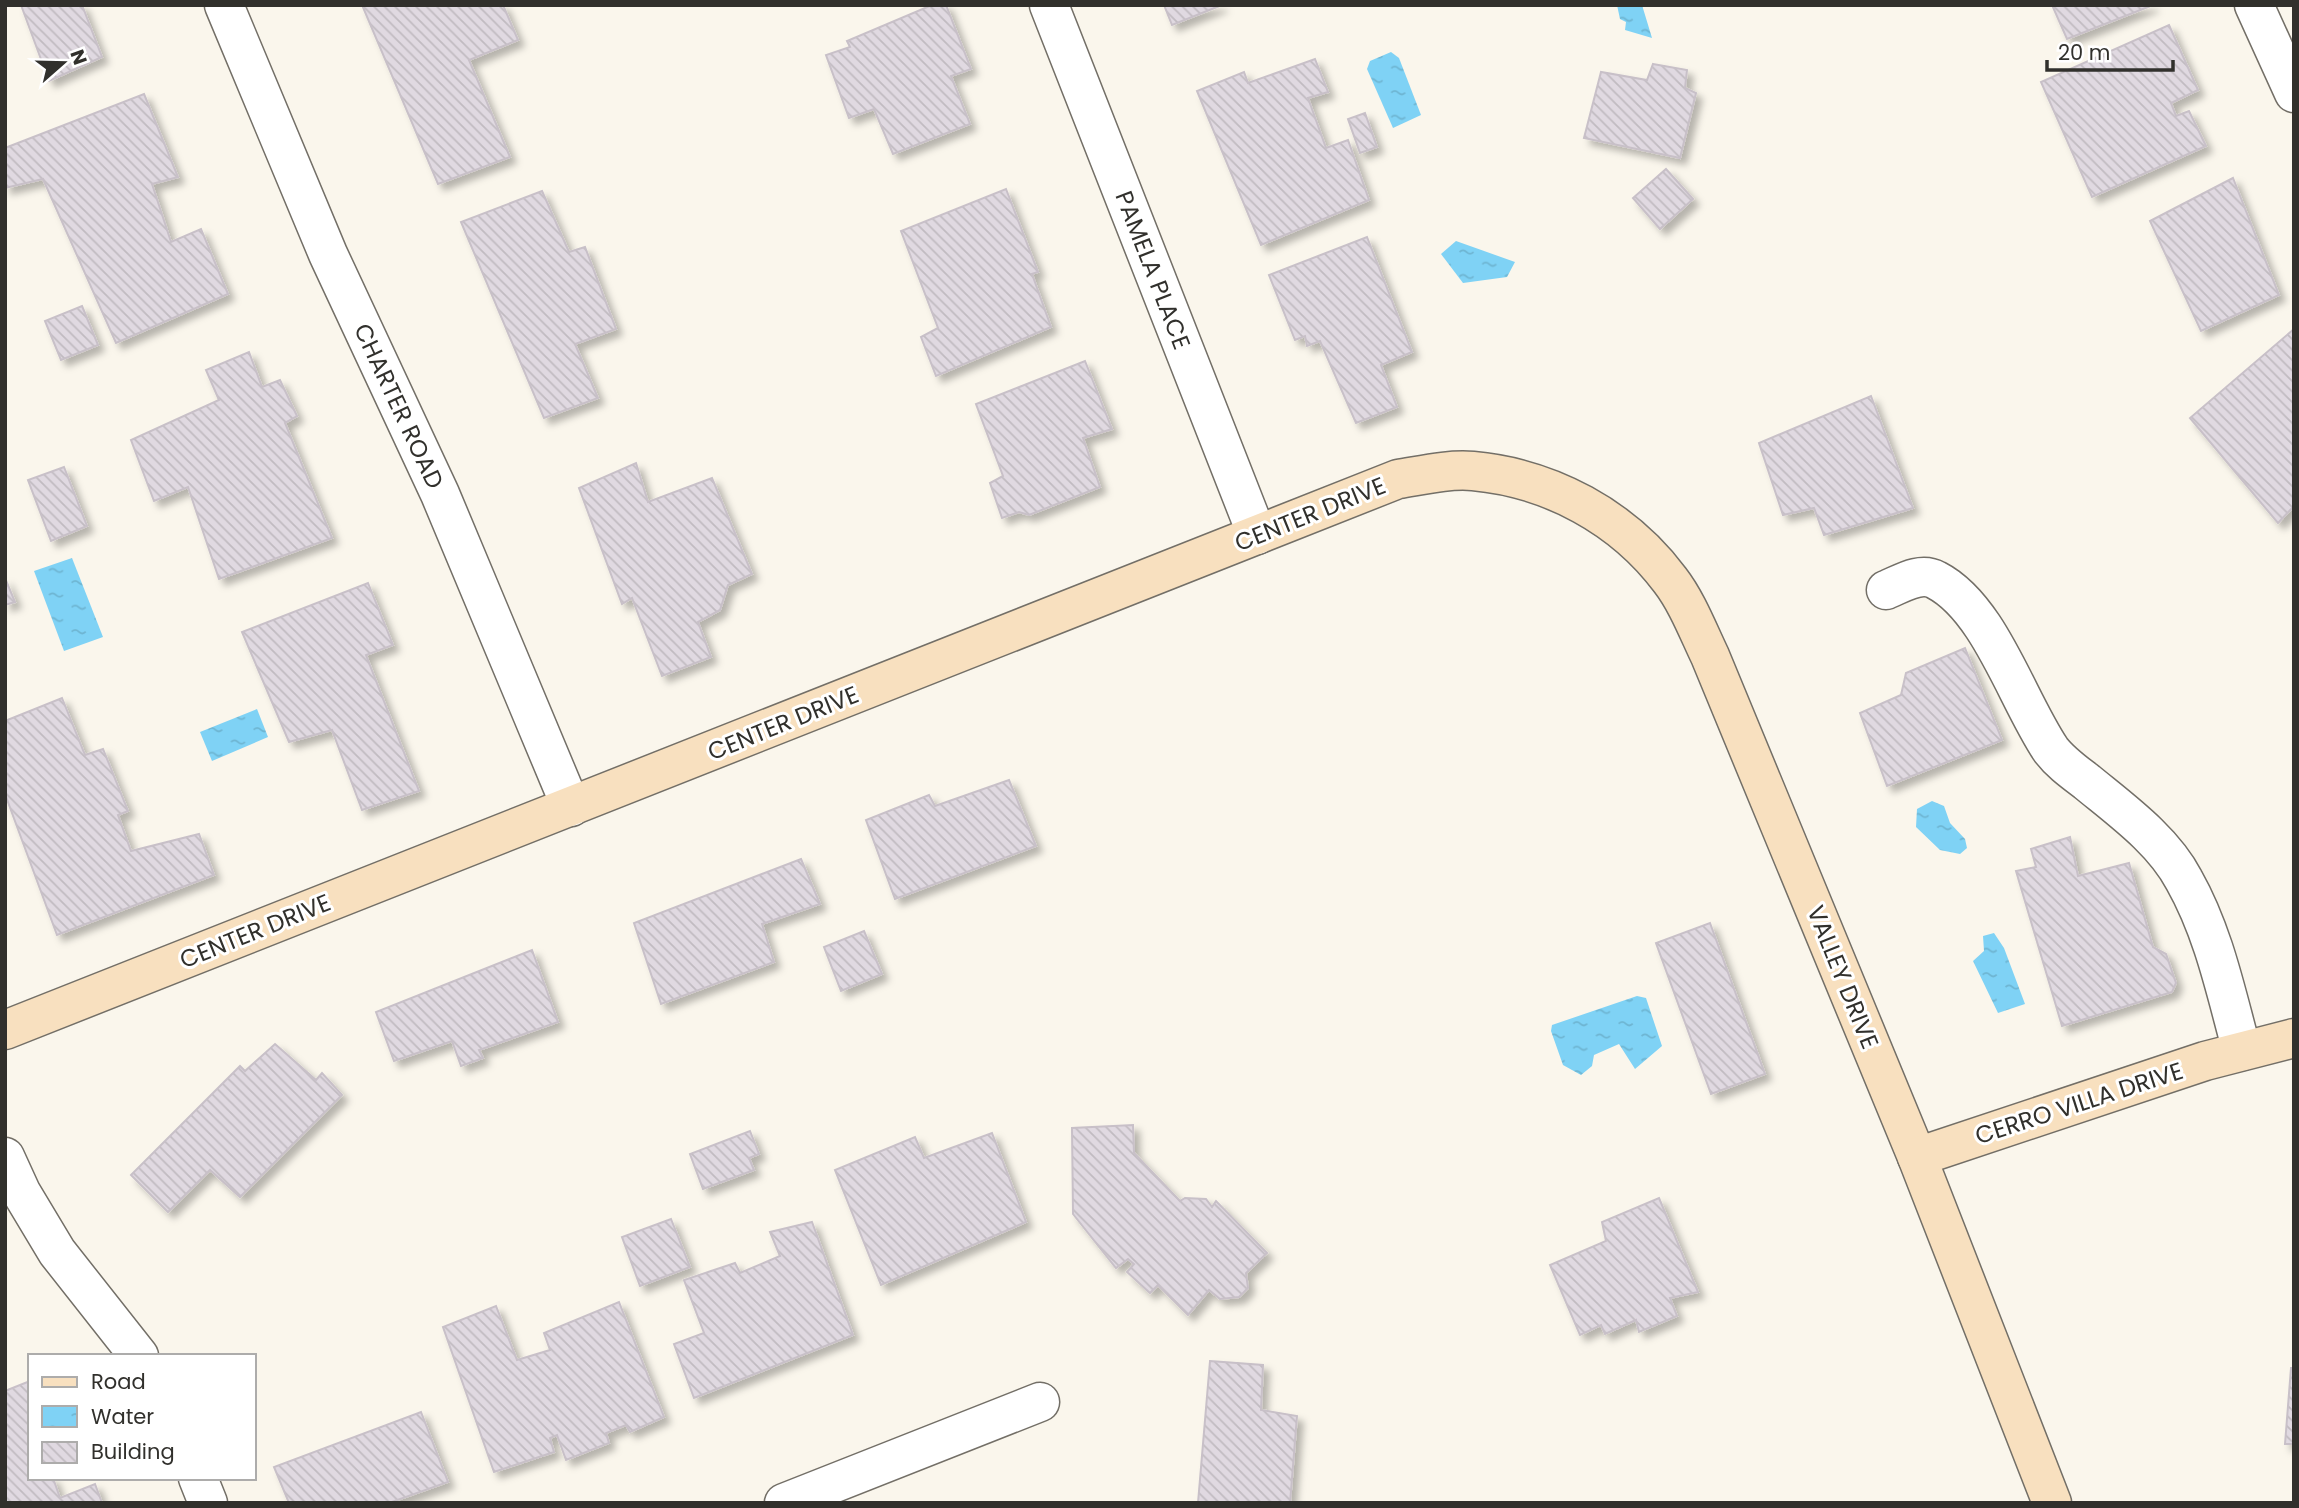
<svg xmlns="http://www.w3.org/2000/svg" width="2299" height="1508" font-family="Poppins,sans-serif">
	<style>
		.water { fill: url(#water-ripples) }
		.building { fill: url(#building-back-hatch); stroke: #c8c0c8; stroke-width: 2; filter: url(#shadow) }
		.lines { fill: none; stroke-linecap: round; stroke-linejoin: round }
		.street-casing { stroke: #736f67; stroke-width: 41 }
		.secondary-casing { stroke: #736f67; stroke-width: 41 }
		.street { stroke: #fff; stroke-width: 38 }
		.secondary { stroke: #f8e0bf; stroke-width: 38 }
		.labels { text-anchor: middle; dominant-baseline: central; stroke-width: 6; stroke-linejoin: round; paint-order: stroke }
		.street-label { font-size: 24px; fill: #31302c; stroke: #fff }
	</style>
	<defs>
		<pattern id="water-ripples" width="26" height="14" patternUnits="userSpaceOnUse" patternTransform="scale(1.75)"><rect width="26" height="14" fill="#7fd2f5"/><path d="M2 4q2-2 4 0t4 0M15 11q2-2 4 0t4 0" fill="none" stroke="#6eb5d2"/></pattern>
		<pattern id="building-back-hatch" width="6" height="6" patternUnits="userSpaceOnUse" patternTransform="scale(1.75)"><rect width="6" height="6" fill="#e0d9e1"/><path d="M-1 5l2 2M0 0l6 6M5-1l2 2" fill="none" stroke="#c1bbc1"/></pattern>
		<filter id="shadow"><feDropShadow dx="6" dy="6" stdDeviation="3.5" flood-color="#0004"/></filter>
	</defs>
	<rect width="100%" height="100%" fill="#faf6ec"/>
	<!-- water -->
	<g class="water">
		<polygon points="1617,5 1642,5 1652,38 1625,30 1626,22 1620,19"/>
		<polygon points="1391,52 1399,58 1421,115 1393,128 1367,69 1370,61"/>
		<polygon points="1456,241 1515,262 1507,277 1463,283 1441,254"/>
		<polygon points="72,558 103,637 64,651 34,571"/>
		<polygon points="257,709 268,737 212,761 200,732"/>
		<polygon points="1932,801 1944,806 1950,823 1965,839 1967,848 1960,854 1940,850 1916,827 1917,809"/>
		<polygon points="1994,933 2004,948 2025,1004 1998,1013 1973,961 1984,951 1983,936"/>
		<polygon points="1637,996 1646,998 1662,1046 1635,1069 1619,1044 1594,1055 1592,1066 1581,1075 1563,1065 1551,1031 1552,1025"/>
	</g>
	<!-- building -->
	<g class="building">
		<polygon points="21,5 82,5 102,57 49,81"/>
		<polygon points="362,5 503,5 518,40 469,60 510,157 438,184"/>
		<polygon points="932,5 946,5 971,69 951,76 970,124 893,154 874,109 849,118 826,55 850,47 847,41"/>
		<polygon points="1164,5 1222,5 1172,25"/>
		<polygon points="2052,5 2153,5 2067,39"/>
		<polygon points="2169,25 2198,90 2171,103 2176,116 2189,111 2206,146 2092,197 2041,82"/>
		<polygon points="1315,59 1328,92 1308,98 1326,148 1348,140 1369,200 1261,245 1197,91 1244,72 1248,83"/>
		<polygon points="1653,64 1687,70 1685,88 1696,93 1680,158 1584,138 1601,72 1647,80"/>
		<polygon points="144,94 178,177 152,184 171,242 201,229 228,294 116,343 43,179 5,188 5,148"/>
		<polygon points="1365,113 1377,147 1360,153 1348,119"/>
		<polygon points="1666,169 1693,199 1660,229 1633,198"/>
		<polygon points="2233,178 2279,295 2201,331 2150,221"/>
		<polygon points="1006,189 1038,272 1032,274 1051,327 936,376 921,337 938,328 901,231"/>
		<polygon points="542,191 569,252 585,247 616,329 575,344 598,398 544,418 461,222"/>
		<polygon points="1367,237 1412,352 1381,365 1397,407 1356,423 1320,341 1307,346 1305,336 1295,340 1269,275"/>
		<polygon points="82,306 98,345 61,360 45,321"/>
		<polygon points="2294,329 2294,506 2278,523 2190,418"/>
		<polygon points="249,352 262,387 280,380 297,416 285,423 332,538 219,579 188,487 154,501 131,440 219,400 206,370"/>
		<polygon points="1085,361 1112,429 1083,438 1100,487 1029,515 1019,512 1002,518 990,483 1003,476 976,404"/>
		<polygon points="1871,396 1913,508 1824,535 1814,508 1783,515 1759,443"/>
		<polygon points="636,463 648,502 712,478 752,574 728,585 720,610 698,622 711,657 662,676 632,598 622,604 579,488"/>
		<polygon points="64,467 87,526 51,541 28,480"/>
		<polygon points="5,578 15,602 5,605"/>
		<polygon points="368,583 393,645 366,655 419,791 362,810 332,730 289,742 242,632"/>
		<polygon points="1965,648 2002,740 1887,786 1860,713 1901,695 1906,673"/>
		<polygon points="62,698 85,755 103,749 128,811 118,815 131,851 199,834 214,875 57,935 5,794 5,721"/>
		<polygon points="1009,780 1036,846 895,899 866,820 929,795 935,806"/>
		<polygon points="2070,837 2078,876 2129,863 2153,947 2166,954 2176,983 2172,992 2062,1026 2016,871 2036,867 2031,849"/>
		<polygon points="801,859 820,904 762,924 774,962 661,1004 634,923"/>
		<polygon points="1710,923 1765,1074 1711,1094 1656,943"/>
		<polygon points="864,931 882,974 841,991 824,947"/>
		<polygon points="532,950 558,1022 479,1050 483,1058 461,1066 452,1041 394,1061 376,1012"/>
		<polygon points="275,1044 316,1080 322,1073 342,1095 240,1197 210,1170 168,1212 131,1175 240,1066 245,1071"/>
		<polygon points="1133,1125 1134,1153 1180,1201 1185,1198 1206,1199 1212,1207 1216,1201 1267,1253 1246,1273 1248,1288 1239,1297 1220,1299 1209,1290 1188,1315 1158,1285 1150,1293 1127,1272 1134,1264 1128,1259 1116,1268 1073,1214 1072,1128"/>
		<polygon points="750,1131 759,1154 749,1158 754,1170 703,1189 690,1154"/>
		<polygon points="992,1133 1026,1222 881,1285 835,1170 915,1137 924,1158"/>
		<polygon points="1659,1198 1698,1292 1670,1298 1677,1316 1639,1332 1636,1320 1605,1334 1601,1325 1580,1335 1550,1265 1606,1241 1602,1222"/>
		<polygon points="671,1219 690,1267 640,1286 622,1237"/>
		<polygon points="812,1222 853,1335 694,1398 674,1344 704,1333 684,1280 735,1263 740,1273 780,1256 770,1232"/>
		<polygon points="619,1302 664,1417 630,1432 626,1425 606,1433 609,1443 566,1460 557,1435 550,1438 554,1452 494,1472 443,1327 496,1306 517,1360 550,1350 544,1333"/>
		<polygon points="1210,1361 1263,1365 1261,1410 1297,1416 1290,1503 1198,1503"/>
		<polygon points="2291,1368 2294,1368 2294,1444 2285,1444"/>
		<polygon points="30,1381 30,1478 53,1478 60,1498 95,1484 102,1503 5,1503 5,1391"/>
		<polygon points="421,1412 448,1482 389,1503 289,1503 274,1467"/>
	</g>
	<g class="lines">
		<!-- street casing -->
		<g class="street-casing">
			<g id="street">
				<polyline points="224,5 328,254 440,494 571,807"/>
				<polyline points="1049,5 1257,535"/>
				<polyline points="2254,5 2294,93"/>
				<path d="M1886,590C1901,584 1920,571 1936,580C1990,608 2017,700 2051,750C2061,763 2074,772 2087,782C2121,810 2163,840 2184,880C2214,933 2226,993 2242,1051"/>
				<polyline points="5,1157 21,1192 57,1252 139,1356"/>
				<polyline points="198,1478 208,1503"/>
				<polyline points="784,1503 1040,1402"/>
			</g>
		</g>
		<!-- secondary casing -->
		<g class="secondary-casing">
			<g id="secondary">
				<path d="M5,1030L1398,479C1423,475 1448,469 1473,471C1550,478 1623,517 1670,580C1687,602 1698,631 1710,656L1917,1157L2052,1503"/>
				<polyline points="1917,1157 2205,1061 2294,1038"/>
			</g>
		</g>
		<!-- street -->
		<use href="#street" class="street"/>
		<!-- secondary -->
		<use href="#secondary" class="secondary"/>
	</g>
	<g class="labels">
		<!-- street labels -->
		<g class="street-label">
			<text transform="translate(1153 270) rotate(69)">PAMELA PLACE</text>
			<text transform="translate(399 406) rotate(65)">CHARTER ROAD</text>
			<text transform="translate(1310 514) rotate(-22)">CENTER DRIVE</text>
			<text transform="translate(783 723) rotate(-22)">CENTER DRIVE</text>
			<text transform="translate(255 931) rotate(-22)">CENTER DRIVE</text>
			<text transform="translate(1843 977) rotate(68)">VALLEY DRIVE</text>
			<text transform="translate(2079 1103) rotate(-18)">CERRO VILLA DRIVE</text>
		</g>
	</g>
	<!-- border -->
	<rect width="2299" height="1508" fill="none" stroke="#31302c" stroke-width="14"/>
	<!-- legend -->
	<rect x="28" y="1354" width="228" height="126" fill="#ffffff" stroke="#adacab" stroke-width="2"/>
	<rect x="42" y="1377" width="35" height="10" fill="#f8e0bf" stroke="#adacab" stroke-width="2"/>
	<text x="91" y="1389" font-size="21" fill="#31302c">Road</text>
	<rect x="42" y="1406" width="35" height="21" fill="url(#water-ripples)" stroke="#adacab" stroke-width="2"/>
	<text x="91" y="1424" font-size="21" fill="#31302c">Water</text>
	<rect x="42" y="1442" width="35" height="21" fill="url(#building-back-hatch)" stroke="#adacab" stroke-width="2"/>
	<text x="91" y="1459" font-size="21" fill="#31302c">Building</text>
	<!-- north arrow -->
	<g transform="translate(63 63) rotate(70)" stroke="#ffffff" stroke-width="5" paint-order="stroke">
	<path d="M0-5L12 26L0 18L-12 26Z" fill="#31302c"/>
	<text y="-10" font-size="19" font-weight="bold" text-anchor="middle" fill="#31302c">N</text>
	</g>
	<!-- scale -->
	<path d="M2047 60v10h126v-10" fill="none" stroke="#31302c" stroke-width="3.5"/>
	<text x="2058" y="60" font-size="21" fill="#31302c" stroke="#ffffff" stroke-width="5" paint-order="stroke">20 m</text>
</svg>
